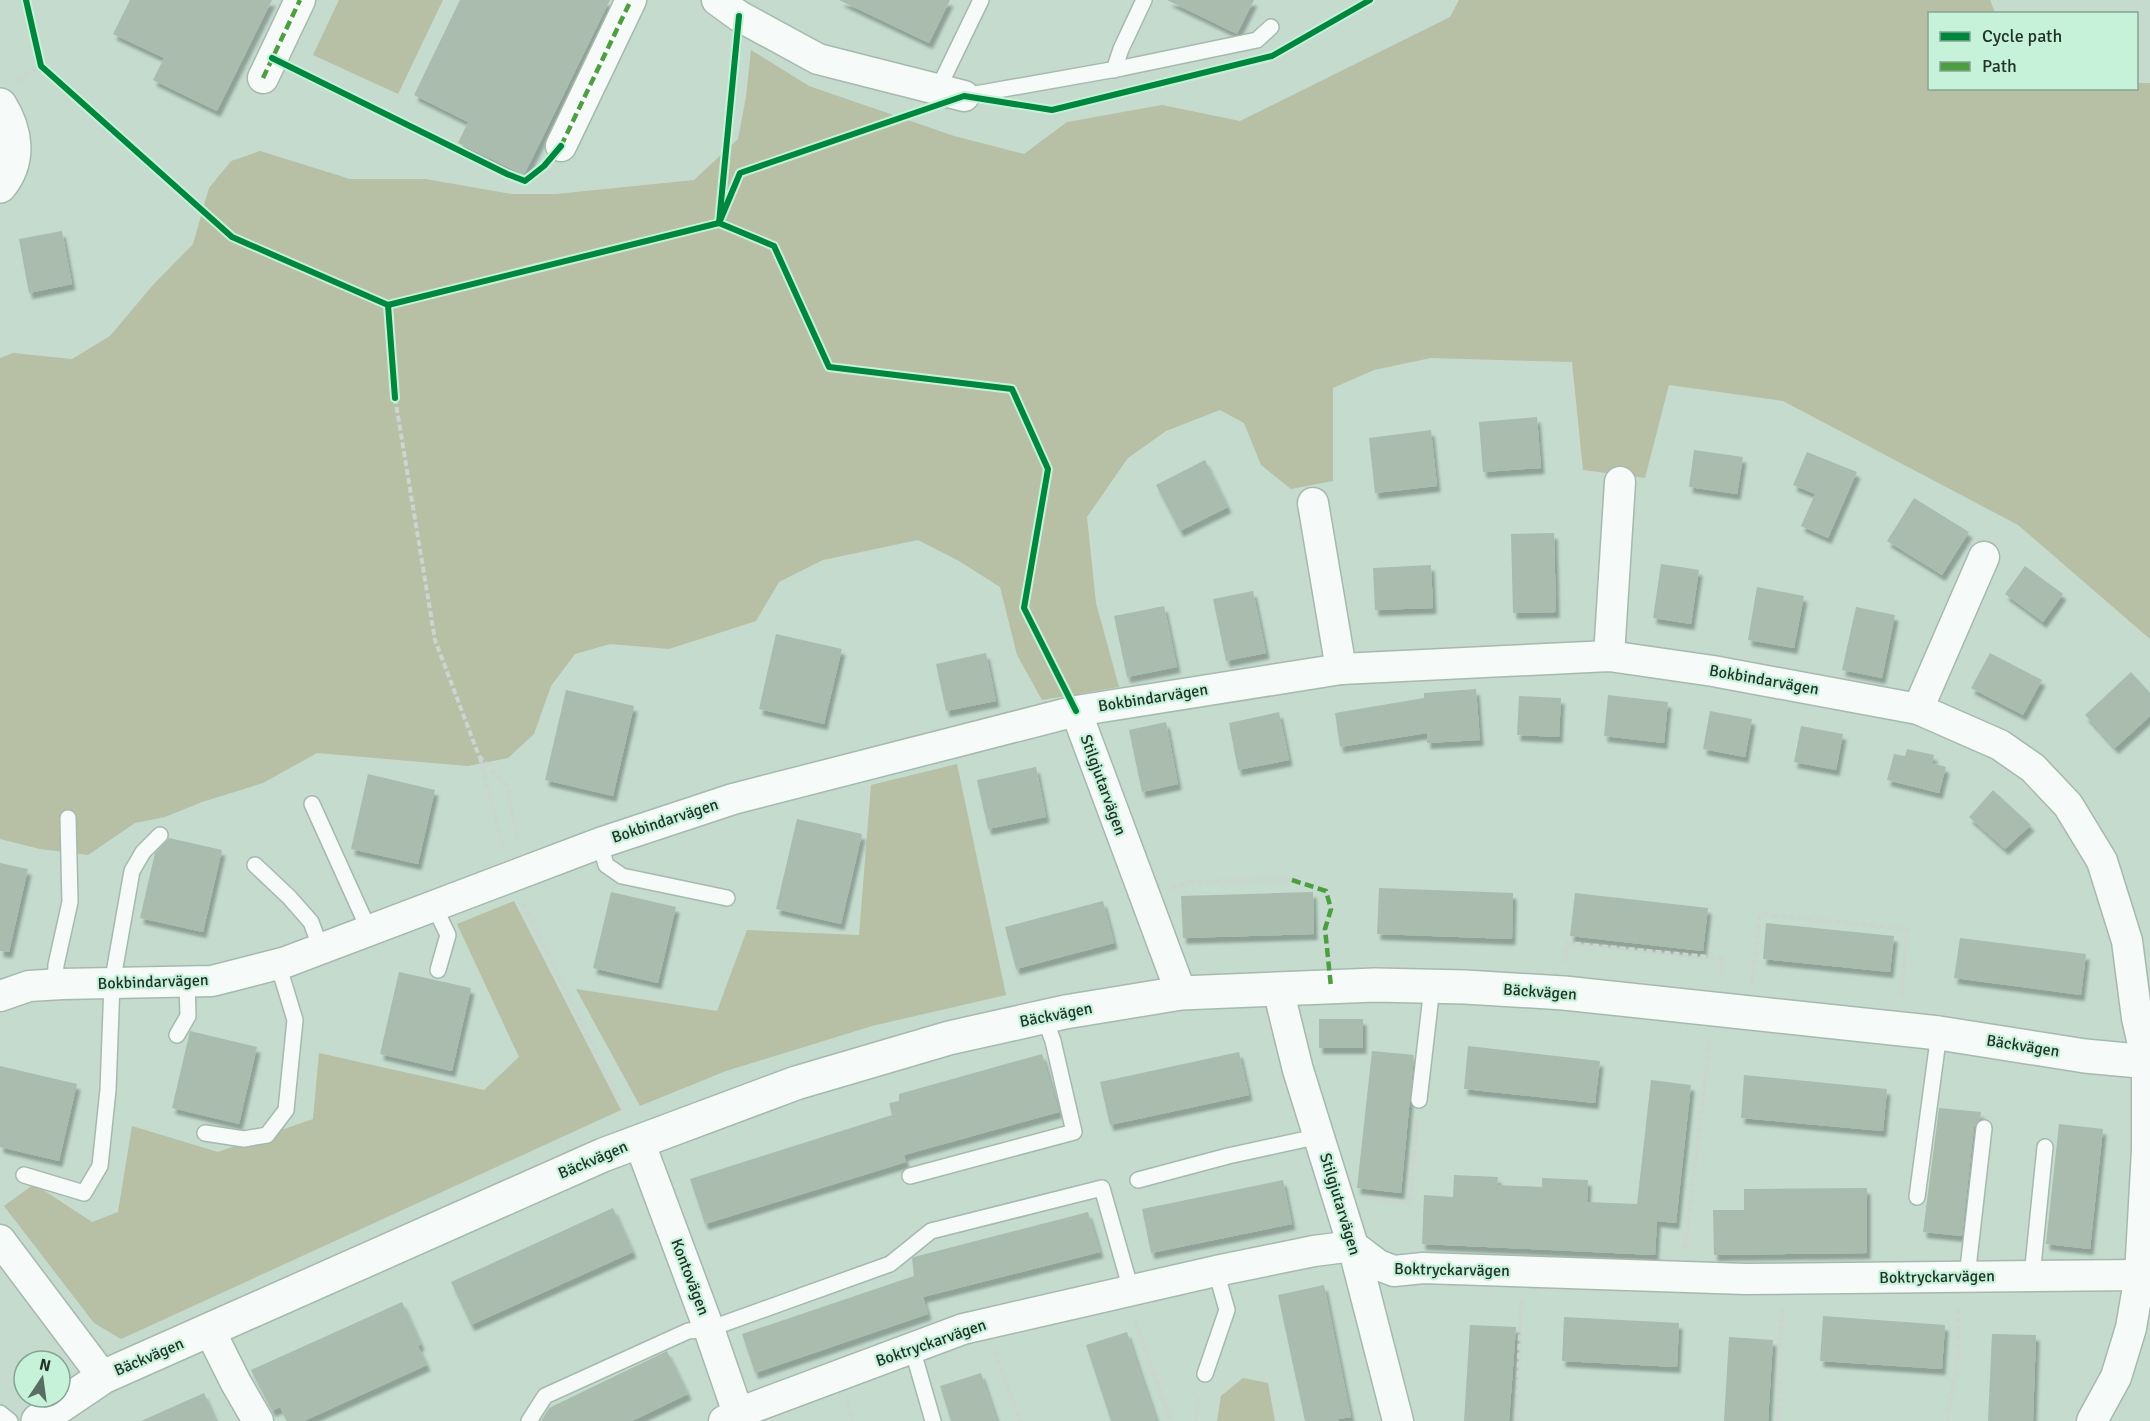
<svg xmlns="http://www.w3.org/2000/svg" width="2150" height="1421" font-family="Signika,sans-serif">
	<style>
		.green { fill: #b7bfa4 }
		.building { fill: #aabcad; filter: url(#shadow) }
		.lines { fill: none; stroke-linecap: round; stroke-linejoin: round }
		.service-casing { stroke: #a6b9af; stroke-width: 18 }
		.minor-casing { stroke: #a6b9af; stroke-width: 33 }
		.tertiary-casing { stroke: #a6b9af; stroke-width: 36 }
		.path { stroke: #ccd4d0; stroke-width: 4; stroke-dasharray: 6 3; stroke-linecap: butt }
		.service { stroke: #f6faf8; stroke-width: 15 }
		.minor { stroke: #f6faf8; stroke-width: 30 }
		.tertiary { stroke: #f6faf8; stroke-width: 33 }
		.quiet { stroke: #4d9e41; stroke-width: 4.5; stroke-dasharray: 9 4.5; stroke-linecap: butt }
		.cycleway-casing { stroke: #c7f2da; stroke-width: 10 }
		.cycleway { stroke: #00873e; stroke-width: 6 }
		.labels { text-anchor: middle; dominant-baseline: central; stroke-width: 4.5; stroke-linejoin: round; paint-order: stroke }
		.street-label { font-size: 16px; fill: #213229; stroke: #c7f2da }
	</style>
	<defs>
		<filter id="shadow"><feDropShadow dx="3.5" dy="6" stdDeviation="1.5" flood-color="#0004"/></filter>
	</defs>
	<rect width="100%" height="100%" fill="#c4dbce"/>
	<!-- green -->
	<g class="green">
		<polygon points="339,0 443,0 398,94 313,55"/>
		<polygon points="1459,0 1990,0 1995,13 1930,14 1930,88 2136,88 2137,83 2150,83 2150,639 2018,525 1783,401 1669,385 1645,478 1583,470 1572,362 1431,358 1374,370 1333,388 1333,481 1291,489 1261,465 1244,423 1220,410 1166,431 1128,458 1087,517 1096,603 1119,687 1042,700 1017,655 1000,587 959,561 918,540 823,560 779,582 756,621 669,649 610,644 575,654 551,686 534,734 508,758 468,766 317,753 263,783 202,802 165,817 135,823 88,855 40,849 0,839 0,358 13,353 72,359 110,336 153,285 193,244 209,188 231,161 260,151 350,179 425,179 512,194 556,194 694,180 738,139 746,97 751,50 809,86 954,136 1024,154 1067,122 1162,105 1240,121 1450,17"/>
		<polygon points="957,764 1006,995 872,1026 726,1071 640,1106 576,989 717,1011 747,930 859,935 871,785"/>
		<polygon points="514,901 621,1110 121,1339 94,1323 4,1206 34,1184 92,1222 118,1212 132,1126 218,1152 313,1119 319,1053 484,1090 519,1057 457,924"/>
		<polygon points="1243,1378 1268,1383 1275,1421 1217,1421 1221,1396"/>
	</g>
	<!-- building -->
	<g class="building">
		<polygon points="130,0 272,0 217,111 153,80 164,58 113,34"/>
		<polygon points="460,0 610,0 524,175 458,143 468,122 414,95"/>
		<polygon points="839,0 950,0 929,43"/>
		<polygon points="1167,0 1254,0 1237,34"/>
		<polygon points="62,231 72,284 29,293 19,239"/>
		<polygon points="1537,417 1541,468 1483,472 1479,422"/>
		<polygon points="1431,430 1437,486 1375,493 1369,438"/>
		<polygon points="1694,450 1743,457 1737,494 1689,487"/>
		<polygon points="1807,452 1857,472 1828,538 1801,526 1815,494 1793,485"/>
		<polygon points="1205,460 1228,507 1180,531 1156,485"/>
		<polygon points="1914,498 1969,532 1942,575 1887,541"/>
		<polygon points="1554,533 1556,612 1513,613 1511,534"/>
		<polygon points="1661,564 1699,570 1691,624 1653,618"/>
		<polygon points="1431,565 1433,608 1375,610 1373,568"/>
		<polygon points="2025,566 2063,594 2043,622 2005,594"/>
		<polygon points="1757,587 1804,596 1794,648 1748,640"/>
		<polygon points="1253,591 1266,653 1226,661 1213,599"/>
		<polygon points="1164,606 1177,667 1127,677 1114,616"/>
		<polygon points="1856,607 1895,615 1882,678 1842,670"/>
		<polygon points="776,634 842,649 824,724 759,709"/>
		<polygon points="986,653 996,701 946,711 936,664"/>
		<polygon points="1990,653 2042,680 2023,715 1971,688"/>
		<polygon points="2131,672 2150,693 2150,716 2115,748 2085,715"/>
		<polygon points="1476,689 1480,740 1427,743 1427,733 1340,747 1335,713 1424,698 1424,693"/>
		<polygon points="566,690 634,706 613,796 545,780"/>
		<polygon points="1608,695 1668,702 1664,743 1604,736"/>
		<polygon points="1519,696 1561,698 1559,737 1517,735"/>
		<polygon points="1710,711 1752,719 1745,757 1703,749"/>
		<polygon points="1279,712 1289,760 1238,770 1229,723"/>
		<polygon points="1166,722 1178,784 1142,792 1129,730"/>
		<polygon points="1801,726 1843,734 1836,770 1794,762"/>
		<polygon points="1907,749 1934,755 1932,763 1946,767 1939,793 1887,780 1894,754 1905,756"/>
		<polygon points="1036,767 1046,817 988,829 977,780"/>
		<polygon points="368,774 435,790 418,864 351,849"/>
		<polygon points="1993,790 2031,825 2005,849 1969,817"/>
		<polygon points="797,819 862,834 841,924 776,909"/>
		<polygon points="169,838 222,850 203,932 140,918 155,853"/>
		<polygon points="0,863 28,869 9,952 0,951"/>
		<polygon points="1379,888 1513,893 1512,939 1377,934"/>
		<polygon points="611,892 676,907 658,983 593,968"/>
		<polygon points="1313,892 1314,934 1183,938 1181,896"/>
		<polygon points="1575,893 1708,908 1703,951 1570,936"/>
		<polygon points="1103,901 1114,943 1016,969 1005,927"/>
		<polygon points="1766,923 1894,936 1890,972 1763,959"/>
		<polygon points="1960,938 2086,954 2081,995 1954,978"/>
		<polygon points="399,972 471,988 452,1071 380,1054"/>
		<rect x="1319" y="1019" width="44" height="29"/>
		<polygon points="190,1031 257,1047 239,1124 172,1108"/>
		<polygon points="1468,1046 1600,1061 1595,1103 1464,1089"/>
		<polygon points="1372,1051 1414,1055 1401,1193 1357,1188"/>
		<polygon points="1239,1052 1249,1095 1110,1125 1100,1082"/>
		<polygon points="1042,1054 1059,1112 904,1155 906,1162 705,1224 690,1179 892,1115 889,1103 899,1101 899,1094"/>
		<polygon points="0,1066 77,1084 59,1161 0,1147"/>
		<polygon points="1744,1075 1887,1089 1883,1131 1741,1118"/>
		<polygon points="1651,1080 1691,1085 1676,1223 1657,1221 1655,1255 1422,1244 1424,1195 1453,1197 1454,1175 1498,1177 1497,1185 1542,1187 1542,1178 1588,1180 1587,1202 1637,1204"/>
		<polygon points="1939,1108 1981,1112 1980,1119 1974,1127 1962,1236 1923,1232"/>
		<polygon points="2059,1124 2103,1129 2090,1249 2046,1244"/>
		<polygon points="1283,1180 1292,1224 1151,1253 1142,1209"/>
		<polygon points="1867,1188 1867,1253 1714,1255 1713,1210 1744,1210 1744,1189"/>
		<polygon points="613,1208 633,1252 471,1325 451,1282"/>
		<polygon points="1088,1212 1100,1252 923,1297 928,1314 755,1373 742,1334 914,1276 912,1258 914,1257"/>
		<polygon points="1324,1285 1351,1417 1339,1419 1339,1421 1305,1421 1278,1295"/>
		<polygon points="402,1302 421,1344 418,1346 427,1365 304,1421 287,1421 280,1407 272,1411 251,1370"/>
		<polygon points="1823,1316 1945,1325 1942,1369 1820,1361"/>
		<polygon points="1564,1317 1679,1323 1677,1367 1562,1361"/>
		<polygon points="1470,1325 1516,1327 1509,1421 1464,1421"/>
		<polygon points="1127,1332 1140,1372 1157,1421 1111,1421 1086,1345"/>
		<polygon points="1992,1334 2036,1335 2033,1421 1988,1421"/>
		<polygon points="1729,1337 1773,1340 1768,1421 1724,1421"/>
		<polygon points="667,1351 688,1394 632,1421 541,1421 549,1408"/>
		<polygon points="981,1373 997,1421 951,1421 940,1386"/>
		<polygon points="204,1393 216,1421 141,1421"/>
	</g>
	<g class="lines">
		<!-- service casing -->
		<g class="service-casing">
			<g id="service">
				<polyline points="1114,70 1121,49 1144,0"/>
				<polyline points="938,89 981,0"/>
				<polyline points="964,96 1122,68 1257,40 1271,27"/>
				<polyline points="312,804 369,930"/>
				<polyline points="600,843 606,865 622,876 727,898"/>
				<polyline points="255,865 289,897 311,922 321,949"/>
				<polyline points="434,906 448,935 438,970"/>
				<polyline points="55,984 56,965 70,902 68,818"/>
				<polyline points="177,1035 188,1016 187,982"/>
				<polyline points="1419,1100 1432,987"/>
				<polyline points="205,1133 244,1139 267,1135 286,1110 295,1020 278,964"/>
				<polyline points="24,1175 84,1193 100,1166 108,1090 112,984 132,871 143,852 160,835"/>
				<polyline points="910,1176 1074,1132 1053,1041 1044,1017"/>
				<polyline points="1138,1180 1228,1156 1320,1136"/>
				<polyline points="1917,1197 1939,1033"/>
				<polyline points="2032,1276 2045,1147"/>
				<polyline points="1967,1277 1984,1128"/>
				<polyline points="912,1348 933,1421"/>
				<polyline points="1205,1374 1227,1310 1216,1271"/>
				<polyline points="0,1413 10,1421"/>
				<polyline points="529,1421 545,1396 688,1331 709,1329 890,1264 931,1231 1102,1188 1131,1290"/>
			</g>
		</g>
		<!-- minor casing -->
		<g class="minor-casing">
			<g id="minor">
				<polyline points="717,0 739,16 818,59 964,96"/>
				<polyline points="263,78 300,0"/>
				<polyline points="561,146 631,0"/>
				<polyline points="1313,503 1341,669"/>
				<polyline points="1609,656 1620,482"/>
				<polyline points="1918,709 1984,557"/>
				<polyline points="1076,711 1181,993"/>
				<polyline points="1278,989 1298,1070 1353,1246 1398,1421"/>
				<polyline points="0,996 29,986 62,984 212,981 286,962 600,843 733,799 1076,711 1341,669 1609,656 1713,671 1918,709 2000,745 2033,768 2068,805 2102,861 2127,941 2137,1018 2147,1062 2147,1150 2140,1275 2131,1328 2116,1377 2092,1421"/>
				<polyline points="639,1141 709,1329 738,1413"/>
				<polyline points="0,1240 103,1377"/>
				<polyline points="210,1331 236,1383 258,1421"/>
				<polyline points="724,1421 738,1413 963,1329 1216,1271 1314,1251 1353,1246 1378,1265 1394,1271 1423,1268 1745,1279 2140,1275"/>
			</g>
		</g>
		<!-- tertiary casing -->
		<g class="tertiary-casing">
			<g id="tertiary">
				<path d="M0,105C16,131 21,160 0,186"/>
				<polyline points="38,1421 103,1377 603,1155 796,1083 949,1038 1065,1012 1181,993 1375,985 1465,987 1564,993 1939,1033 2085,1056 2150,1062"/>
			</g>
		</g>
		<!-- path -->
		<g class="path">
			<polyline points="16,81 41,66"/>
			<polyline points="395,398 435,640 479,756 507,786 519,844"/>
			<polyline points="480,757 503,849"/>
			<polyline points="1171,888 1194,881 1292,880"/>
			<polyline points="523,903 626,1115"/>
			<polyline points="1565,962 1567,943 1710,957 1723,959 1720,978"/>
			<polyline points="1752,983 1760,914 1907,929 1901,998"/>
			<polyline points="1368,1198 1410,1203 1417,1121"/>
			<polyline points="1685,1249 1710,1039"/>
			<polyline points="1135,1320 1171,1421"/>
			<polyline points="995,1351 1020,1421"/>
			<polyline points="847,1403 852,1421"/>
			<polyline points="1195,1421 1200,1395"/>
			<polyline points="1519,1421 1517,1419 1521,1299"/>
			<polyline points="1778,1421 1782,1308"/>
			<polyline points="1947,1421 1958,1357 1958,1305"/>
		</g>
		<!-- service -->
		<use href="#service" class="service"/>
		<!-- minor -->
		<use href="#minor" class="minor"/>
		<!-- tertiary -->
		<use href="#tertiary" class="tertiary"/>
		<!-- quiet -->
		<g class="quiet">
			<polyline points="263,78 300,0"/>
			<polyline points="561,146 631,0"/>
			<polyline points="1292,880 1326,891 1331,909 1325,929 1331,987"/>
		</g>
		<!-- cycleway casing -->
		<g class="cycleway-casing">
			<g id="cycleway">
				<polyline points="26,0 41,66 232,237 388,305 395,398"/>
				<polyline points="739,16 719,223 774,246 829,367 1012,389 1048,469 1024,608 1076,711"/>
				<polyline points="272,58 507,174 525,181 544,166 561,146"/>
				<polyline points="388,305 719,223 740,173 964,96 1052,110 1272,56 1370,0"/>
			</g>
		</g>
		<!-- cycleway -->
		<use href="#cycleway" class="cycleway"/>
	</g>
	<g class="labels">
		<!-- street labels -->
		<g class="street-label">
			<text transform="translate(1764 680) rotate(10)">Bokbindarvägen</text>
			<text transform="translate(1153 698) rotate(-9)">Bokbindarvägen</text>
			<text transform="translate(1103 785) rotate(70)">Stilgjutarvägen</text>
			<text transform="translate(665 821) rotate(-18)">Bokbindarvägen</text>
			<text transform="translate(153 982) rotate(-2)">Bokbindarvägen</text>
			<text transform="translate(1540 992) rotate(4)">Bäckvägen</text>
			<text transform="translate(1056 1015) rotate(-11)">Bäckvägen</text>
			<text transform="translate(2023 1046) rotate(9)">Bäckvägen</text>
			<text transform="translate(593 1160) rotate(-23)">Bäckvägen</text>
			<text transform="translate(1340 1204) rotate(73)">Stilgjutarvägen</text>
			<text transform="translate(1452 1270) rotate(1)">Boktryckarvägen</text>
			<text transform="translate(690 1277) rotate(69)">Kontovägen</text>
			<text transform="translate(1937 1277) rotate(-1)">Boktryckarvägen</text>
			<text transform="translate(931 1343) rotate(-19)">Boktryckarvägen</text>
			<text transform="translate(149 1357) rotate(-23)">Bäckvägen</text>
		</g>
	</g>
	<!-- legend -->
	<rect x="1928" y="12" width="210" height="78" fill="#c7f2da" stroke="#85a593" stroke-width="1.5"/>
	<rect x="1940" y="32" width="30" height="9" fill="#00873e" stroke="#85a593" stroke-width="1.5"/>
	<text x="1982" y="42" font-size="18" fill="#213229">Cycle path</text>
	<rect x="1940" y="62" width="30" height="9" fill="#4d9e41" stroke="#85a593" stroke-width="1.5"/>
	<text x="1982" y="72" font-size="18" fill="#213229">Path</text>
	<!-- north arrow -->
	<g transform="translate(42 1379) rotate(13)"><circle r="28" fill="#c7f2da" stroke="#85a593" stroke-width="1.5"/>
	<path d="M0-4.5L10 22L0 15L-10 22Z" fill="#5a6d63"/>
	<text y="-9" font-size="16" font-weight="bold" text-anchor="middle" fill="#213229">N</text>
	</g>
</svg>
